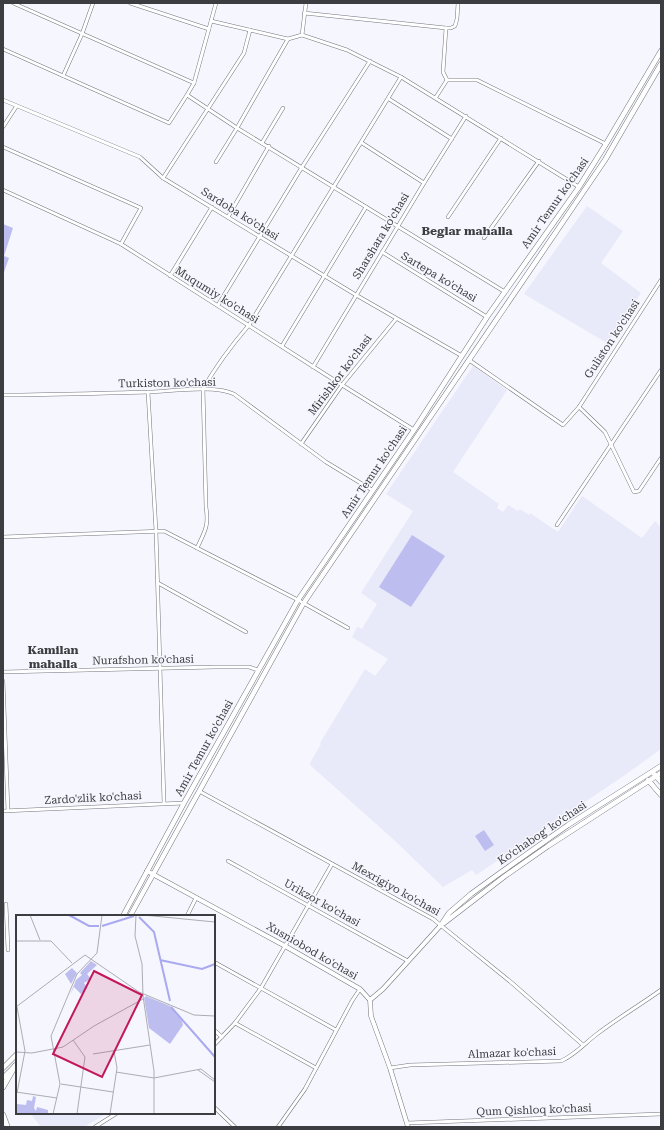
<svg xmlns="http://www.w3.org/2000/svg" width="664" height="1130" font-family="'Roboto Serif',serif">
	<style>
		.built { fill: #e8e9f9 }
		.green { fill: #bdbeef }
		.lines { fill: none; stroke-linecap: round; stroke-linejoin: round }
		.minor-casing { stroke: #74747c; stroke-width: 4 }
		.tertiary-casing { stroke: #74747c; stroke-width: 5 }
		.secondary-casing { stroke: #74747c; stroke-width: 5.5 }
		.primary-casing { stroke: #74747c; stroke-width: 6 }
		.minor { stroke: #fff; stroke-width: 3 }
		.tertiary { stroke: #fff; stroke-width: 4 }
		.secondary { stroke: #fff; stroke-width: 4.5 }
		.primary { stroke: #fff; stroke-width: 5 }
		.labels { text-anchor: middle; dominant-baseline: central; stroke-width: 3; stroke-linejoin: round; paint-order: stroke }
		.street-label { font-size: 11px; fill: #3c3d40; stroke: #f6f6fe }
		.neighbourhood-label { font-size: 12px; font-weight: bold; fill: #3c3d40; stroke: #f6f6fe }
		.inset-river { fill: none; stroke: #a9a9ef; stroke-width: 2 }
		.inset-road { fill: none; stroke: #acacb2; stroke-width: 1 }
		.view { fill: #c2185b; fill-opacity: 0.15; stroke: #c2185b; stroke-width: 2 }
		.inset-edge { fill: none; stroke: #3c3d40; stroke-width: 2 }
	</style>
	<rect width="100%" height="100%" fill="#f6f6fe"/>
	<!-- built -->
	<g class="built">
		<polygon points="587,206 623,231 601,263 641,293 607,343 524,294"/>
		<polygon points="473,366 507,390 453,472 499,504 497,508 503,512 508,505 518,511 520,509 529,515 530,513 558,532 582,496 642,538 655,521 661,528 661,749 625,775 476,875 472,870 443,887 392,838 310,765 310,763 321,744 320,743 365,669 375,676 388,659 352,637 357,627 362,629 377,604 361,593 413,511 386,494"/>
		<polygon points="30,1113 107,1113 84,1127 41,1127"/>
	</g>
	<!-- green -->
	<g class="green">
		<polygon points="3,224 13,228 4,256 9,258 3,275"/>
		<polygon points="412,535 445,556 411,607 379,587"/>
		<polygon points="484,830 494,845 485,851 475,836"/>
	</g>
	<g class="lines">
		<!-- minor casing -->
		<g class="minor-casing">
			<g id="minor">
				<polyline points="13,3 194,83"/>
				<polyline points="130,3 209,29"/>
				<polyline points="216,3 194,83 187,95 237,128 505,292"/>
				<polyline points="304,13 446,28 443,72 447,80"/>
				<polyline points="211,21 288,39 302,35 347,50 401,77 579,187"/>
				<polyline points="446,28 451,28 455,26 457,19 458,3"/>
				<polyline points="302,35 306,3"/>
				<polyline points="3,49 169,123 187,95"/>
				<polyline points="63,76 82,34 93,3"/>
				<polyline points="436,97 447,80 477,80 606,144"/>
				<polyline points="389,99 452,139"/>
				<polyline points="3,100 140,157 163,178 356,295 462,356"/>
				<polyline points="3,127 16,107"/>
				<polyline points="262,143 283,108"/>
				<polyline points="362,143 424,183"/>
				<polyline points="3,147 141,208 121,244"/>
				<polyline points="216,162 237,128 288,39"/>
				<polyline points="163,178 244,53 250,30"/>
				<polyline points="3,190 121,244 342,385 414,430"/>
				<polyline points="228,217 269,146"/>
				<polyline points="448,217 501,138"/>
				<polyline points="484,238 539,161"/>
				<polyline points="382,252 487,317"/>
				<polyline points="170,276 212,207"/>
				<polyline points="218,305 302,167 370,61"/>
				<polyline points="282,346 366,207"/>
				<polyline points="469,360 563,425 579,407 661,280"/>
				<polyline points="313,367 424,183 466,116"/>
				<polyline points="148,392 156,531 164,803"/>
				<path d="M3,395C52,395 101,393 150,392C173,391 214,385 234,394L326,462L372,490"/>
				<polyline points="579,407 605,432 634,492 639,491 661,458"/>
				<polyline points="301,444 342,385 396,319"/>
				<polyline points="557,525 661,370"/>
				<polyline points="3,537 164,531 298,600 348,628"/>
				<path d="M197,548C205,531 209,526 206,507L203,389C216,366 231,346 249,325L401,77"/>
				<polyline points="158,583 246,632"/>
				<polyline points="3,672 215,667 249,667 258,670"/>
				<polyline points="3,681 8,811"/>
				<polyline points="199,791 433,919 512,983 583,1045"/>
				<polyline points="3,811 184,803"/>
				<polyline points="228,861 408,961"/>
				<polyline points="6,904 8,950"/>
				<polyline points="187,916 196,898"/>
				<polyline points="214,962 336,1030"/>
				<polyline points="235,1023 316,1068"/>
				<polyline points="214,1030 222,1037"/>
				<polyline points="214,1045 235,1023 261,988 332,864"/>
				<path d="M390,1068L410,1065L561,1061C575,1055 585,1043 597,1034C618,1018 640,1005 661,990"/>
				<polyline points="214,1107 235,1127"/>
				<polyline points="407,1123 661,1114"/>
				<polyline points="95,1127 117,1113"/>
				<polyline points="278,1127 305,1089 352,1001 360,989"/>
			</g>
		</g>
		<!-- tertiary casing -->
		<g class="tertiary-casing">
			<g id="tertiary">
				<polyline points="147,871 285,946 360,989 370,1000 371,1016 390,1068 408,1127"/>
				<polyline points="370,1000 383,989 441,925"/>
			</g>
		</g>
		<!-- secondary casing -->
		<g class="secondary-casing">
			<g id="secondary">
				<polyline points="654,774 661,782"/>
				<polyline points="648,780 661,795"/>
				<polyline points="123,916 184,803 298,600 414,430 487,317 579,187 606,144 661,51"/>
				<polyline points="130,916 303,604 605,160 661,64"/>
				<polyline points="444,923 505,876 548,846 661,773"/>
				<polyline points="441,925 449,913 471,894 500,873 568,825 661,766"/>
				<polyline points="3,1068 17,1054"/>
				<polyline points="3,1078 17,1064"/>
			</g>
		</g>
		<!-- primary casing -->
		<g class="primary-casing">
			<g id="primary">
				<polyline points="3,1087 15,1066"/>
				<polyline points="3,1115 7,1126"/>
			</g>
		</g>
		<!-- minor -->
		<use href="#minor" class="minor"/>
		<!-- tertiary -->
		<use href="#tertiary" class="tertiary"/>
		<!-- secondary -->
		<use href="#secondary" class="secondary"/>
		<!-- primary -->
		<use href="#primary" class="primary"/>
	</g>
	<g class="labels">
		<!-- street labels -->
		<g class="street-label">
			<text transform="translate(555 203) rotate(-55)">Amir Temur ko'chasi</text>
			<text transform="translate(240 214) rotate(32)">Sardoba ko'chasi</text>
			<text transform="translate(381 236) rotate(-59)">Sharshara ko'chasi</text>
			<text transform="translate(439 277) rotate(31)">Sartepa ko'chasi</text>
			<text transform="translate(217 295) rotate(32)">Muqumiy ko'chasi</text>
			<text transform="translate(612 339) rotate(-57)">Guliston ko'chasi</text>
			<text transform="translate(340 375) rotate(-53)">Mirishkor ko'chasi</text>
			<text transform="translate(167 383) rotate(-1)">Turkiston ko'chasi</text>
			<text transform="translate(374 472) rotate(-56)">Amir Temur ko'chasi</text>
			<text transform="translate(143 660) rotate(-1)">Nurafshon ko'chasi</text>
			<text transform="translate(204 748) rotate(-61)">Amir Temur ko'chasi</text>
			<text transform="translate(93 798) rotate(-3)">Zardo'zlik ko'chasi</text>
			<text transform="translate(542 833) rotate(-34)">Ko‘chabog‘ ko‘chasi</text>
			<text transform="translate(396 889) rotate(29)">Mexrigiyo ko'chasi</text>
			<text transform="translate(322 903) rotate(29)">Urikzor ko'chasi</text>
			<text transform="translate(312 951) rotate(30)">Xusniobod ko'chasi</text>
			<text transform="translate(512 1053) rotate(-2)">Almazar ko'chasi</text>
			<text transform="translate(534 1110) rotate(-2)">Qum Qishloq ko'chasi</text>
		</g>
		<!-- neighbourhood labels -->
		<g class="neighbourhood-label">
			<text x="467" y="231">Beglar mahalla</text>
			<text x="53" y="650">Kamilan<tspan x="53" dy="14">mahalla</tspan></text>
		</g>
	</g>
	<!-- overview -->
	<g transform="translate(16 915)">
		<rect width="199" height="199" fill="#f6f6fe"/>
		<path d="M75,46L81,50L71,59L75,64L68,68L71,73L65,79L58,72L54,80L60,65L66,60L64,58ZM56,53L61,58L55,69L49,59ZM130,81L154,91L166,106L167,110L154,129L133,113L128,83ZM17,181L20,182L18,193L20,196L21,192L32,195V199H0V185L1,189L10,190L11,185L16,186Z" fill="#bdbeef"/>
		<path class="inset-river" d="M53,0L73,11H83M123,2L138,17L154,86M86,11L118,1M144,45L186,54L199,49M155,92L199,142"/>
		<path class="inset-road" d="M14,0L24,25M120,0L119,21L126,49L127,81L138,156V199M127,0L199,7M0,26H35L56,48M0,92L69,40L123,77L178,100L199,101M57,125L69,142L61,199M0,137L16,138L47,132L78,111L127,84M77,139L134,130M182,155L199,167M100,157L138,163L185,154L199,165M45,169L97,177M0,177L41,183M1,178L9,136L1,92M37,199L44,169L35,121L61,59L81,38L86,0M94,199L101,153L98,136"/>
		<path class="view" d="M78,56L126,80L86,162L37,139Z"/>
		<rect width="199" height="199" class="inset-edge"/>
	</g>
	<!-- border -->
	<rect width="664" height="1130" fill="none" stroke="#3c3d40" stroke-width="8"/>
</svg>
